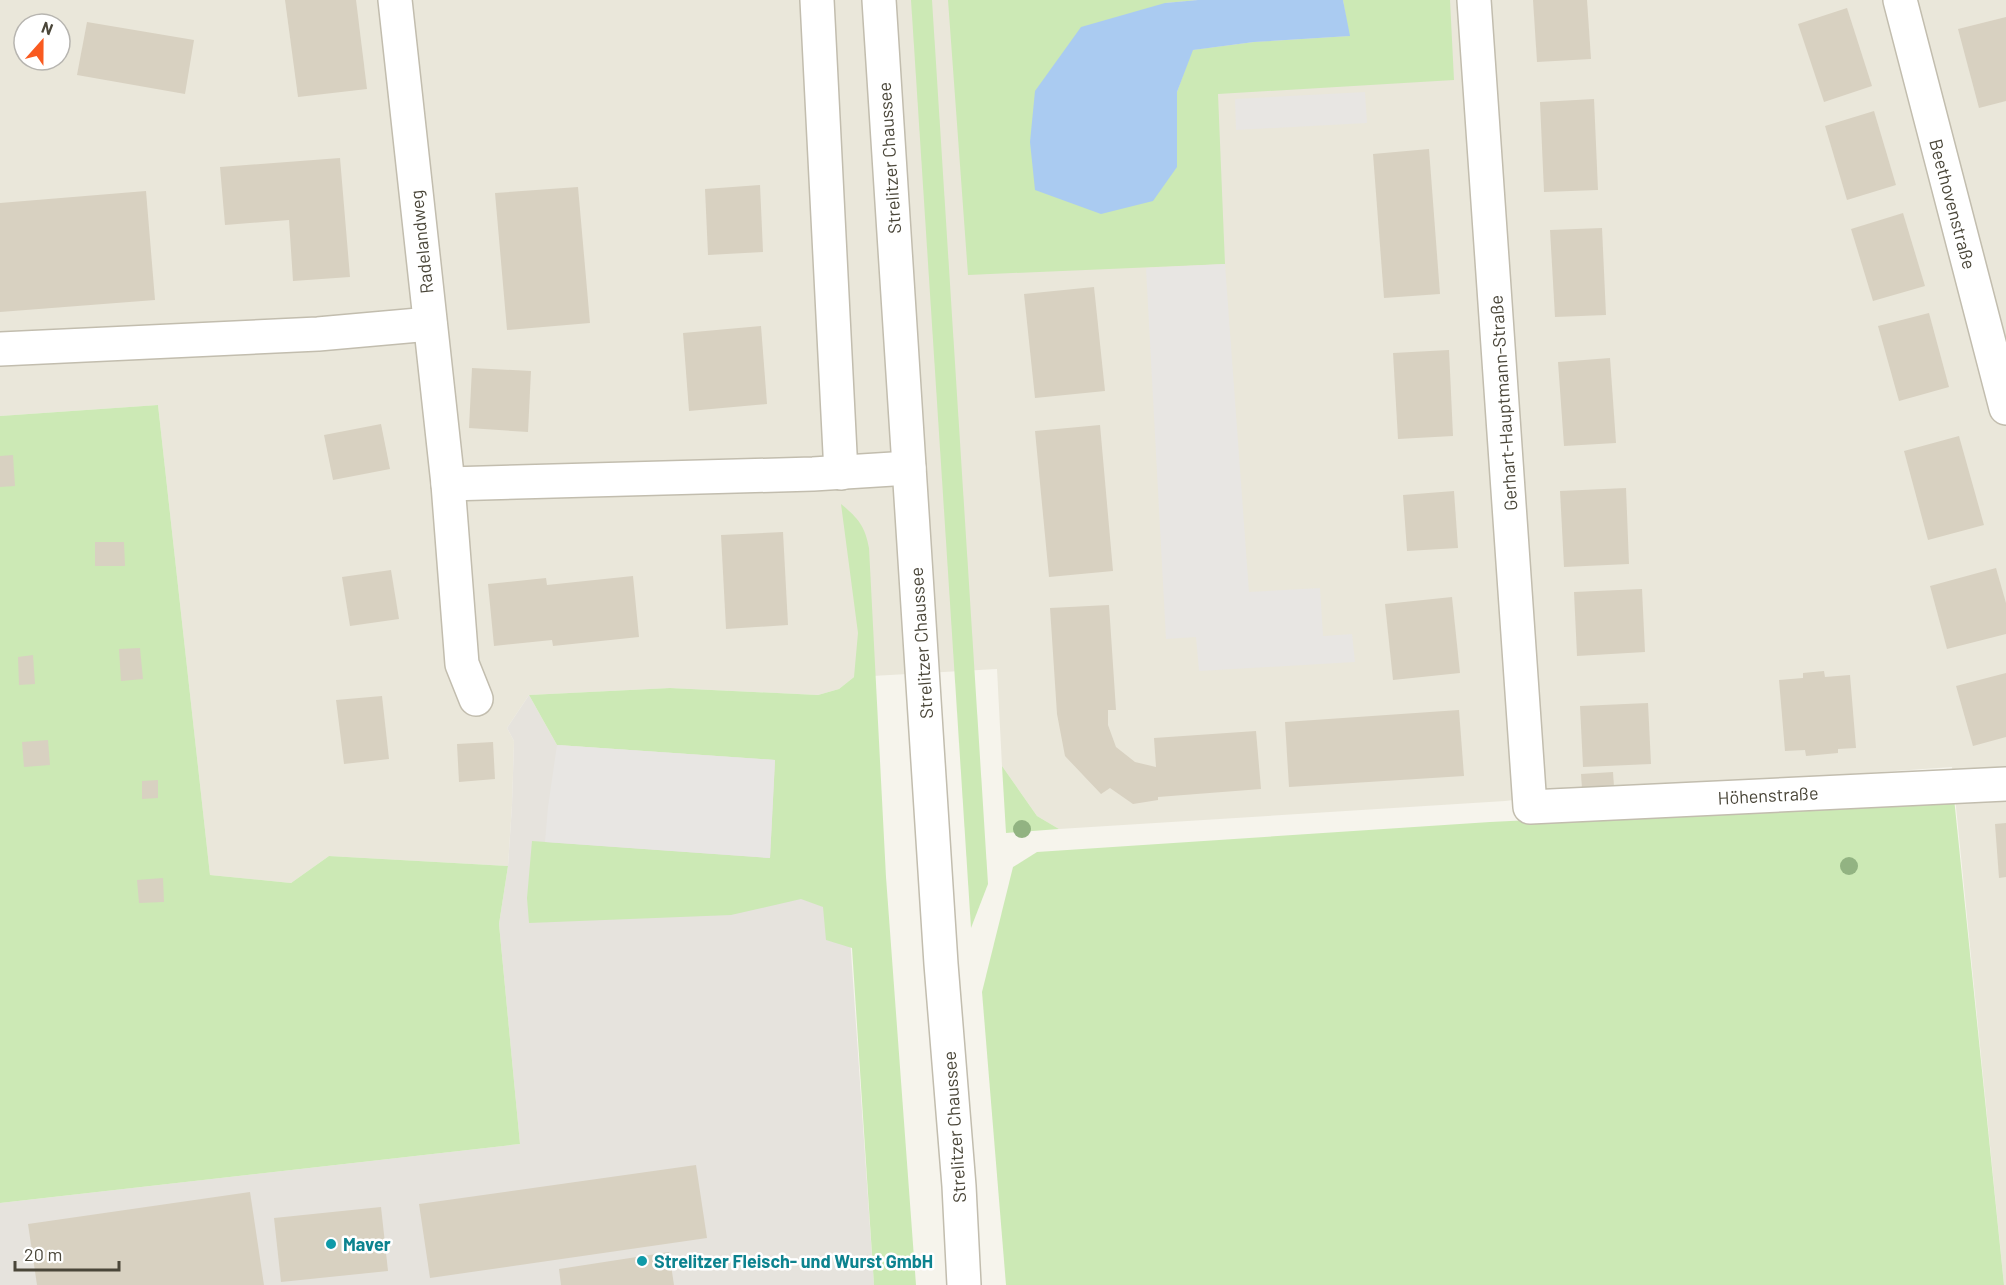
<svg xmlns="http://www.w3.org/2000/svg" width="2006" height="1285" font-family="Barlow,sans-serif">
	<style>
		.residential { fill: #eae7da; fill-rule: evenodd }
		.industrial { fill: #e6e3dd }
		.green { fill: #cce9b5 }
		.parking { fill: #e8e6e3 }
		.water { fill: #aacbf1 }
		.building { fill: #d8d1c1 }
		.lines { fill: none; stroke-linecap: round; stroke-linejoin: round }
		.minor-casing { stroke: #c2bdae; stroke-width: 36 }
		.minor { stroke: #fff; stroke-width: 33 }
		.tree { fill: #92b382 }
		.culture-dot { fill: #0f9aa8; stroke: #fff; stroke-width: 2 }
		.labels { text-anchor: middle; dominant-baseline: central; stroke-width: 5; stroke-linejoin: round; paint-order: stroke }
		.street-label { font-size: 18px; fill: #4a4639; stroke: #fff }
		.culture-label { font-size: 18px; font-weight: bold; fill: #0d838f; stroke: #fff; text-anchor: start }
	</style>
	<rect width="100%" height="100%" fill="#f6f4ec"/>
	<!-- residential -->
	<path class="residential" d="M0,0H2006V1285H2004L1952,767L1558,795L1505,801L1059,829L1037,816L1002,766L997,669L854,677L839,689L818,695L670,688L529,695L507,728L514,741L512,805L508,866L329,856L291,883L210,875L158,405L0,416ZM24,24H60V60H24Z"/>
	<!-- industrial -->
	<polygon class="industrial" points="529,695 557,745 838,764 874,1285 0,1285 0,1203 520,1144 499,924 508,866 512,805 514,741 507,728"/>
	<!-- green -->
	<g class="green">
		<polygon points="911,0 932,0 988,884 971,928"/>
		<polygon points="948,0 1198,0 1165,3 1177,167 1177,92 1192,50 1254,42 1349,36 1343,0 1450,0 1454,80 1218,94 1225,264 968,275"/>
		<polygon points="158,405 210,875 291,883 329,856 508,866 499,924 520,1144 0,1203 0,416"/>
		<path d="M841,504C858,518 865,526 869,548L886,877L916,1285H874L852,948L826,940L823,907L801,899L731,915L529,923L527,898L532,841L770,858L775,760L557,745L529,695L670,688L818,695L839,689L854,677L858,633Z"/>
		<polygon points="1002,766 1037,816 1059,829 1006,833"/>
		<polygon points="1954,798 2004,1285 1006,1285 982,992 1013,867 1037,852 1490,822"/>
	</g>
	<!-- parking -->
	<g class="parking">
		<polygon points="1365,92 1367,123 1236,130 1235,99"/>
		<polygon points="1225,264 1249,592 1320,588 1323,636 1352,634 1355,662 1199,671 1196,637 1166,639 1146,268"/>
		<polygon points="557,745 775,760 770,858 545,842 548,807"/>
	</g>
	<!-- water -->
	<polygon class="water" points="1198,0 1343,0 1350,36 1254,42 1193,50 1177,92 1177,167 1153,201 1101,214 1035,190 1030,142 1035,91 1081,27 1165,3"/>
	<!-- building -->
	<g class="building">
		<polygon points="285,0 356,0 367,89 298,97"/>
		<polygon points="1533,0 1587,0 1591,59 1537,62"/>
		<polygon points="1847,8 1872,86 1824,102 1798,24"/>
		<polygon points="2006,17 2006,101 1979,108 1958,29"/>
		<polygon points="87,22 194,40 185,94 77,75"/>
		<polygon points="1594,99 1598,190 1544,192 1540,102"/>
		<polygon points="1874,111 1896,185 1847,200 1825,126"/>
		<polygon points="1429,149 1440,294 1384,298 1373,154"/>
		<polygon points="340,158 350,277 293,281 289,220 225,225 220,167"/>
		<polygon points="760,185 763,252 708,255 705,189"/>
		<polygon points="578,187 590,323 507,330 495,193"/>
		<polygon points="146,191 155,300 0,312 0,203"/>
		<polygon points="1903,213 1925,286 1873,301 1851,229"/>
		<polygon points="1602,228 1606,315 1555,317 1550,230"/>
		<polygon points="1094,287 1105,391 1035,398 1024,294"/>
		<polygon points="1929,313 1949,387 1899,401 1878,326"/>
		<polygon points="761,326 767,404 689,411 683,333"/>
		<polygon points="1449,350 1453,436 1398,439 1393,353"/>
		<polygon points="1610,358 1616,443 1564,446 1558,362"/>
		<polygon points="472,368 531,371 528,432 469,428"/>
		<polygon points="381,424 390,469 333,480 324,435"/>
		<polygon points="1100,425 1113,571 1049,577 1035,431"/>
		<polygon points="1959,436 1984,525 1928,540 1904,451"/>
		<polygon points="13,455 15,486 0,487 0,456"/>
		<polygon points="1626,488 1629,564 1564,567 1560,491"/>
		<polygon points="1454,491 1458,548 1407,551 1403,495"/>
		<polygon points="783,532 788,625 726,629 721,535"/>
		<polygon points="95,542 124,542 125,566 95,566"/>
		<polygon points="1996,568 2006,603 2006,634 1947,649 1930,586"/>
		<polygon points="391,570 399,619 350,626 342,577"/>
		<polygon points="633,576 639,637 553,646 552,640 494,646 488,584 546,578 547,585"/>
		<polygon points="1642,589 1645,652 1577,656 1574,592"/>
		<polygon points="1452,597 1460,673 1393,680 1385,604"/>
		<polygon points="1109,605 1116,710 1108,710 1108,725 1116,747 1135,762 1156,767 1154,738 1256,731 1261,789 1158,797 1158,800 1133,804 1110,788 1101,794 1065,756 1057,714 1050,608"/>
		<polygon points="140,648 143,679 121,681 119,649"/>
		<polygon points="33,655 35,684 19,685 18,657"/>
		<polygon points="1824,671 1825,677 1850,675 1856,748 1838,749 1838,753 1806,756 1805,750 1785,751 1779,680 1803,678 1803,673"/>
		<polygon points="2006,673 2006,737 1973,746 1956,686"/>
		<polygon points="382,696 389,759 344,764 336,700"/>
		<polygon points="1648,703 1651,764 1583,767 1580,706"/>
		<polygon points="1459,710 1464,776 1289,787 1285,722"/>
		<polygon points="48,740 50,765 24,767 22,742"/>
		<polygon points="493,742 495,779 459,782 457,744"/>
		<polygon points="1613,772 1614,787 1582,789 1581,774"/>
		<polygon points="158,780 158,798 142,799 142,781"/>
		<polygon points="2006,823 2006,877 1999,878 1995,824"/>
		<polygon points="163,878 164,902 139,903 137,880"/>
		<polygon points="696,1165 707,1238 430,1278 419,1204"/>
		<polygon points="250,1192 264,1285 37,1285 28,1224"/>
		<polygon points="381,1207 388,1271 281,1282 274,1218"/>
		<polygon points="669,1252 674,1285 561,1285 559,1269"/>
	</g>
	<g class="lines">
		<!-- minor casing -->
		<g class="minor-casing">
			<g id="minor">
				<polyline points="395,0 448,484 462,664 476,699"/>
				<polyline points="817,0 841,473"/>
				<polyline points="879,0 941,964 959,1186 964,1285"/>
				<polyline points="1474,0 1530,807 2006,784"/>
				<polyline points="1900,0 2006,408"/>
				<polyline points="0,349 318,334 430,324"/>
				<polyline points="448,484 813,474 909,468"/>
			</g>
		</g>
		<!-- minor -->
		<use href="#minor" class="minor"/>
	</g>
	<!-- trees -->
	<g class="tree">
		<circle cx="1022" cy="829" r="9"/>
		<circle cx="1849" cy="866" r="9"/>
	</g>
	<!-- markers -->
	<g class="culture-dot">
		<circle cx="331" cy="1244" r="6"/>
		<circle cx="642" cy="1261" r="6"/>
	</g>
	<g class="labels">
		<!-- street labels -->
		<g class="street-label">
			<text transform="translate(889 158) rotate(-94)">Strelitzer Chaussee</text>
			<text transform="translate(1953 204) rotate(75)">Beethovenstraße</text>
			<text transform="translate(421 242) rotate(-96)">Radelandweg</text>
			<text transform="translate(1503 403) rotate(-94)">Gerhart-Hauptmann-Straße</text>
			<text transform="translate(921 643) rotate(-94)">Strelitzer Chaussee</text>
			<text transform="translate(1768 795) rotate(-3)">Höhenstraße</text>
			<text transform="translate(954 1127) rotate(-94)">Strelitzer Chaussee</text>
		</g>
		<!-- culture labels -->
		<g class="culture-label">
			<text x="343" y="1244">Maver</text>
			<text x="654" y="1261">Strelitzer Fleisch- und Wurst GmbH</text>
		</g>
	</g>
	<!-- north arrow -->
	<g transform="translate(42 42) rotate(21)"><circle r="28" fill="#ffffff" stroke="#b7b5b0" stroke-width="1.5"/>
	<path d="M0-4.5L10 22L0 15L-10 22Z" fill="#f95a20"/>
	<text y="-9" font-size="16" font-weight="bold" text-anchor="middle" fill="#4a4639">N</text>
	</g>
	<!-- scale -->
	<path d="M15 1261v9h104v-9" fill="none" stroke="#4a4639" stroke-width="3"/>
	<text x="24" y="1261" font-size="18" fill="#4a4639" stroke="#ffffff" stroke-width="4.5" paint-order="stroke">20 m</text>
</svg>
